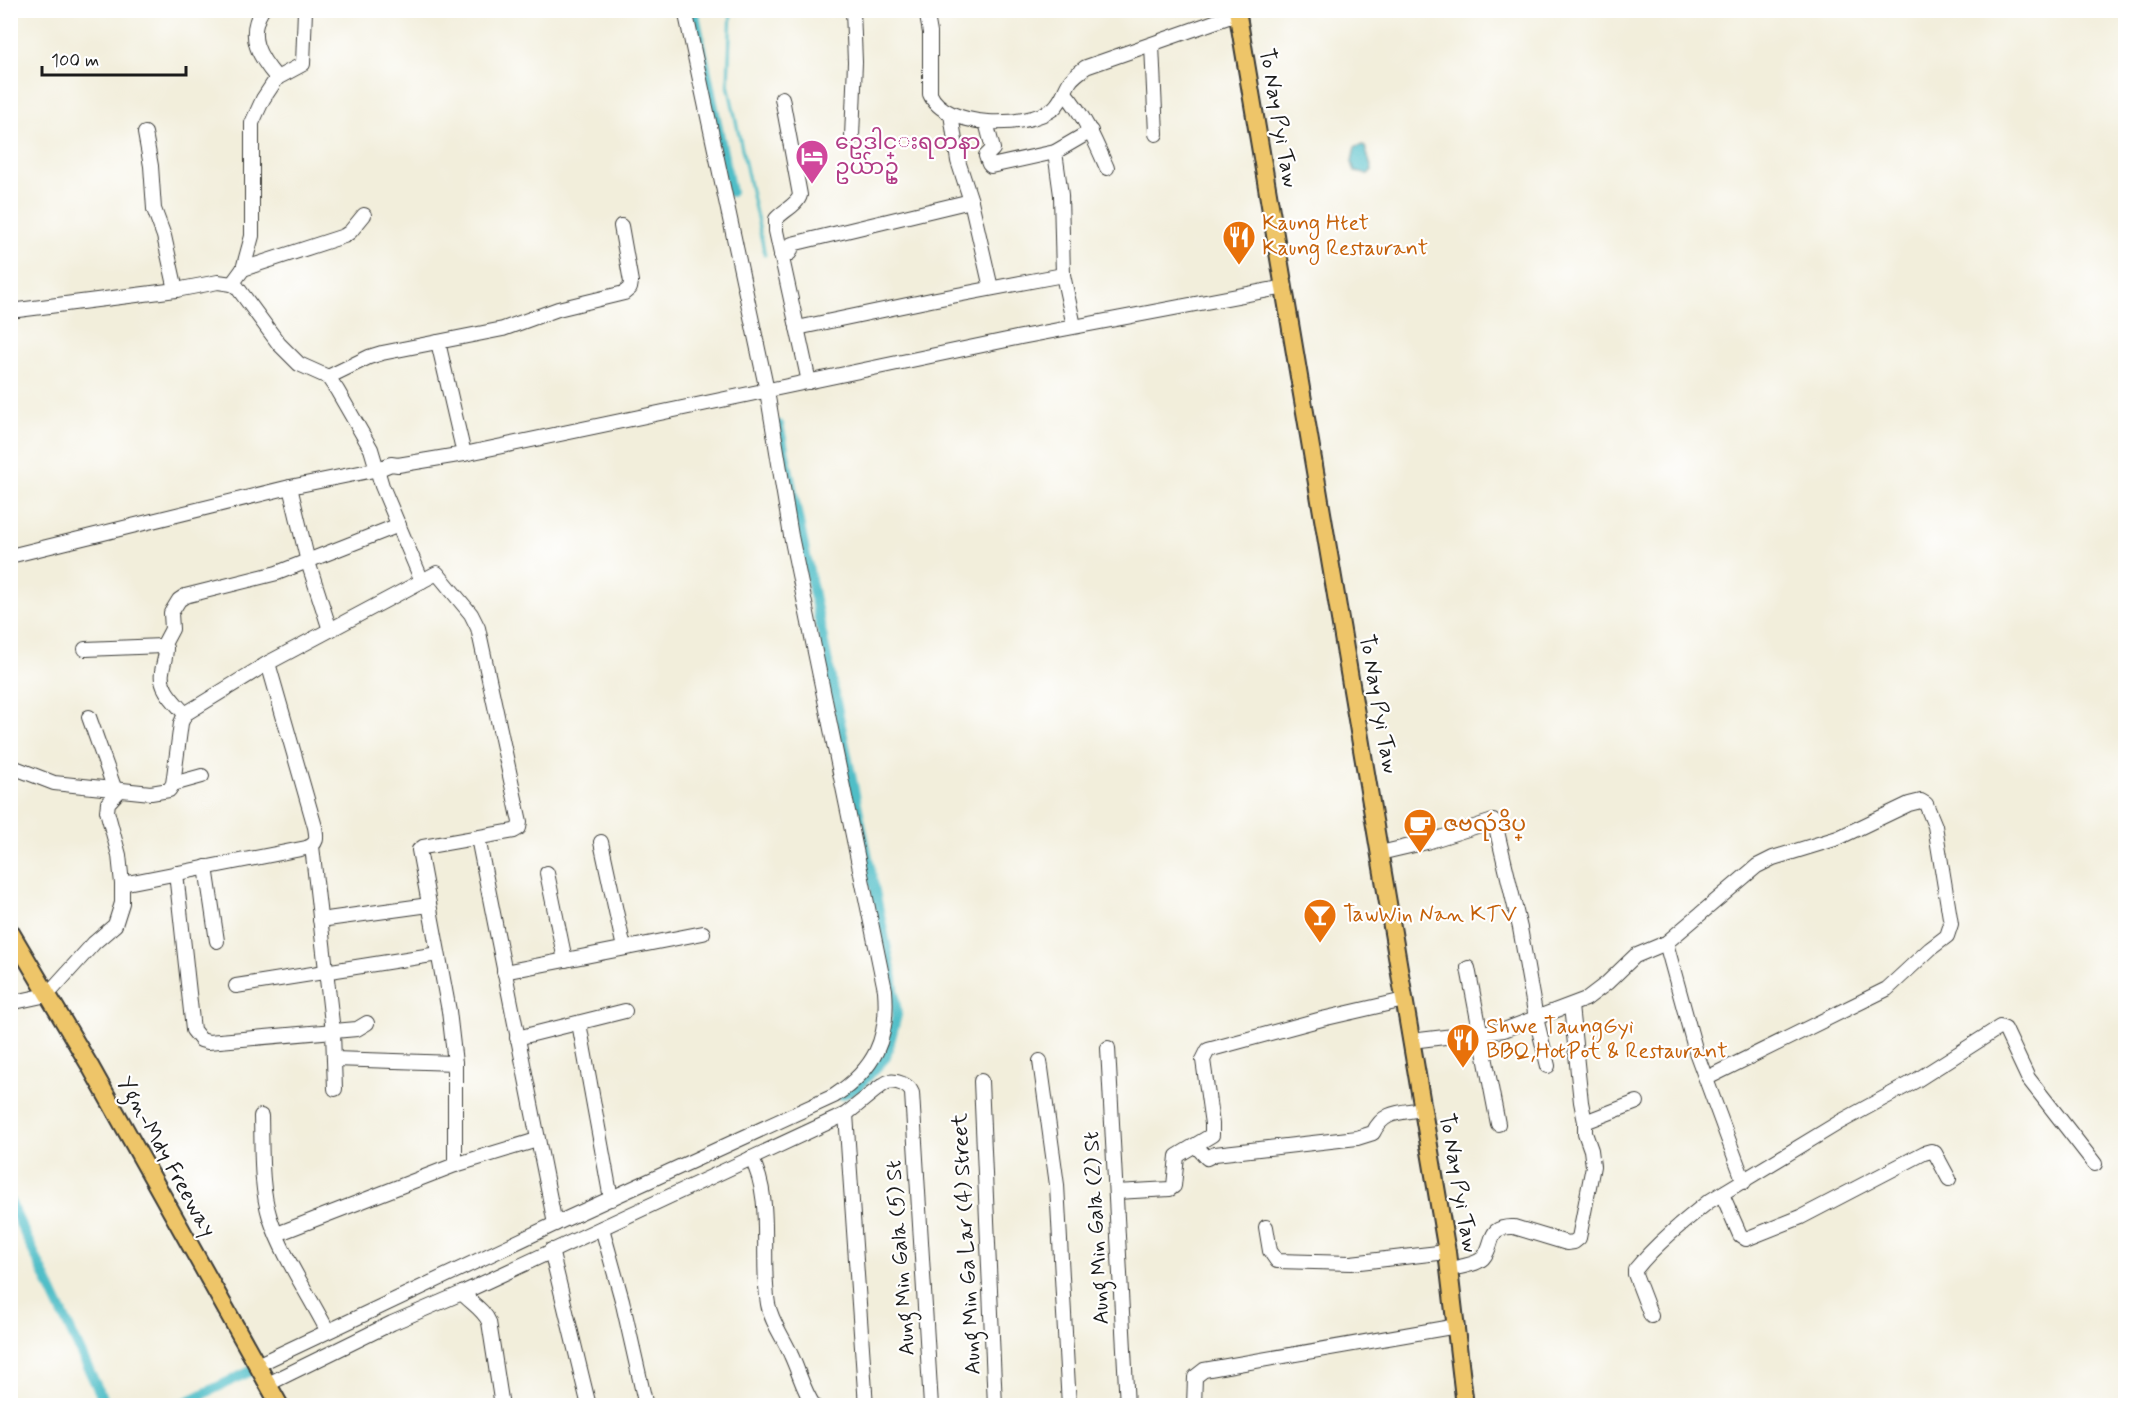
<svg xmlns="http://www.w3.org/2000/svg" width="2136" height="1416" font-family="Mynerve,'Noto Sans Myanmar',sans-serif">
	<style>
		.water { fill: #50bec7; stroke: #366d72; stroke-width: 1.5 }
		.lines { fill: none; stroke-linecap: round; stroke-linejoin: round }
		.stream { stroke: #50bec7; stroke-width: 3 }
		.canal { stroke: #50bec7; stroke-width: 10 }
		.minor-casing { stroke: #3c3c39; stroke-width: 16 }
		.major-casing { stroke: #3c3c39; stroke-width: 20 }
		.minor { stroke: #fff; stroke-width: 14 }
		.major { stroke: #eec569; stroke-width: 16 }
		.labels { text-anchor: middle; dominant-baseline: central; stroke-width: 4.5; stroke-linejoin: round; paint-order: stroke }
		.street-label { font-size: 22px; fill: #1c1c1c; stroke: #fff }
		.hotel-label { font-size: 22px; fill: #b23c85; stroke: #fff; text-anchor: start }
		.food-label { font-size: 22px; fill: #c56008; stroke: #fff; text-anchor: start }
	</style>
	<rect width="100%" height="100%" fill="#fff"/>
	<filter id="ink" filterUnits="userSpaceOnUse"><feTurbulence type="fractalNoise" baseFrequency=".0167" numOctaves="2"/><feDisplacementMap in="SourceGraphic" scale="12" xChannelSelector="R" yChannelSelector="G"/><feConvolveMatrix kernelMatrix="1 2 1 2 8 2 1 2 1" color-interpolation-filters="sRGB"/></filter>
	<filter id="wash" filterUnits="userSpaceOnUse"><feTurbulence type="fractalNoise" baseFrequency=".008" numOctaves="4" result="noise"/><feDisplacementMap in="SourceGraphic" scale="24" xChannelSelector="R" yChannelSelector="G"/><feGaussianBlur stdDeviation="1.35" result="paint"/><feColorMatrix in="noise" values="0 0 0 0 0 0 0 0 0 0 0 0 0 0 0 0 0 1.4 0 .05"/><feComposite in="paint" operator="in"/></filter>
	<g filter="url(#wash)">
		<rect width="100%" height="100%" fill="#f2eedb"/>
		<!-- water -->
		<polygon class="water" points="1363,145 1365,147 1372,170 1368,174 1355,172 1352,162 1355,147"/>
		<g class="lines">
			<!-- stream -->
			<polyline class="stream" points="731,10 728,84 765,255"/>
			<!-- canal -->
			<g class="canal">
				<polyline points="694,10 731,192"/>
				<polyline points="779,425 892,974 897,1015 886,1057 857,1088 842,1095"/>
				<polyline points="10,1202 106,1406"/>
				<polyline points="178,1406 251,1371"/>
			</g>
		</g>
	</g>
	<g filter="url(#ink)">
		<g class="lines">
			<!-- minor casing -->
			<g class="minor-casing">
				<g id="minor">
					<path d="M926,10L930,33V94C945,129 1027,129 1054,108C1063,100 1065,88 1071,80C1075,75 1081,71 1086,67L1237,14"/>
					<polyline points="1152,45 1156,134"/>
					<polyline points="277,78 303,64 305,10"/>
					<path d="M1065,93C1084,115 1095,141 1107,168"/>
					<path d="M782,98L800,195C798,204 783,211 776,219V231L809,382"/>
					<polyline points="951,114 958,161 971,201 991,288"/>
					<polyline points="986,122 993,149 986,156 989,164 991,166 1055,152 1091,131"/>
					<polyline points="145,133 151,166 154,209 164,236 176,290"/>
					<polyline points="852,137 855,62 853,10"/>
					<polyline points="1055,152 1061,195 1063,275 1074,326"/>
					<path d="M781,256C790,254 791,254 792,244L971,201"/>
					<polyline points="243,269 344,236 350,232 364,215"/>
					<path d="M232,284L243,269L252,236V123L263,99L277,78C259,57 246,36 262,10"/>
					<polyline points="10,311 176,290 218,282 232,284 237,287 279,344 299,364 328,377 337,390 371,449 382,486 422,581 268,663 185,714 181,723 173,784 169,790 151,793 54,783 10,766"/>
					<polyline points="797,328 931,300 1063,275"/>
					<polyline points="438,342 464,454"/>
					<polyline points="328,377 369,357 382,353 503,329 558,309 624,293 630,288 631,282 621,226"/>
					<polyline points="290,487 308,562 330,630"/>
					<polyline points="10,556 290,487 379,469 391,464 398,465 464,454 1021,337 1285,287"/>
					<polyline points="422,581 437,573 471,614 478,628 520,822 519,828 514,831 423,847 419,850 449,1011 455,1063 455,1165"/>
					<polyline points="85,649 163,646"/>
					<path d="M185,714C175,702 159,689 162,672C163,664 166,657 166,648L163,646L172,629L171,613L179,600L185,596L277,573L399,525"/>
					<polyline points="89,717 115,790"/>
					<polyline points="173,784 202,776"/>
					<polyline points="478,838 555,1224"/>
					<polyline points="601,842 624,948"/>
					<polyline points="312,846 333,1032 335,1089"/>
					<polyline points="1380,853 1427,842 1493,821 1495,823 1520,928 1536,1018 1548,1066"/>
					<polyline points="206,867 217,941"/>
					<polyline points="176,873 193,1030 201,1040 208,1042 357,1029 367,1023"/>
					<polyline points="547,873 565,960"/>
					<path d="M122,884L306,848C318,844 317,838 315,827L268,663"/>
					<polyline points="320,920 429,905"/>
					<polyline points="1666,943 1696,1052 1744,1182"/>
					<polyline points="1468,968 1498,1124"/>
					<polyline points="504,972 703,933"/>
					<polyline points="236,986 438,954"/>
					<polyline points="10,1003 47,995 94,943 115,925 122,903 122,884 119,855 107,811 108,803 120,790"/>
					<polyline points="579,1023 611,1199"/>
					<polyline points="517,1038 625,1011"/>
					<polyline points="1411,1041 1504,1030 1586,999 1607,983 1635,956 1666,943 1757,866 1773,858 1838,838 1909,804 1921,801 1926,804 1935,826 1951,924 1947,936 1930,949 1887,989 1707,1078"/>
					<polyline points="1108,1048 1127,1406"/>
					<polyline points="334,1059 455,1063"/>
					<polyline points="1040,1061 1057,1185 1069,1406"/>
					<polyline points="981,1081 995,1406"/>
					<polyline points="846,1114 866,1406"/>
					<path d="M261,1116C262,1149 260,1186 270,1218C282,1255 309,1295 327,1330"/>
					<polyline points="1585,1122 1637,1102"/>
					<path d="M1196,1146L1207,1158L1215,1154L1357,1138L1373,1133C1384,1110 1400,1113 1423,1109"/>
					<path d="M751,1158C774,1198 760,1259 768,1304C771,1322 784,1338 791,1355C799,1372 803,1390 814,1406"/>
					<polyline points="1116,1192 1170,1189 1174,1186 1177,1156 1212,1135 1212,1124 1203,1060 1208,1050 1322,1019 1404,1000"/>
					<polyline points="1722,1194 1740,1235 1746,1239 1801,1217 1924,1153 1931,1151 1935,1153 1949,1179"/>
					<polyline points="1266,1227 1270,1251 1277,1261 1351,1263 1447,1252"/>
					<polyline points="602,1228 622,1300 646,1406"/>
					<polyline points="277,1234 455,1165 537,1140"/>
					<polyline points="551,1250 589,1406"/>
					<path d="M1450,1269C1459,1267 1476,1265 1483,1258C1496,1243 1485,1226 1514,1227L1567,1243L1574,1242L1579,1238L1593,1166L1591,1150L1585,1133V1122L1581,1102L1571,1006"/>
					<path d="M462,1293C471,1303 484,1310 489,1322L502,1406"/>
					<path d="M1651,1316L1635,1274V1270C1656,1244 1682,1223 1708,1202L1840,1122L1917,1080L2000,1027L2005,1029L2028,1078L2095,1164"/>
					<path d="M257,1365L555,1224L834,1096C875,1069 889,1039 885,990L791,536L767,391L685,10"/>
					<path d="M268,1384L392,1323L462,1293L846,1114C853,1109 883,1083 888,1082C897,1080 909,1085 912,1093L931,1406"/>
					<polyline points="1194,1406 1195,1377 1204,1370 1457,1326"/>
				</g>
			</g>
			<!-- major casing -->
			<g class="major-casing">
				<g id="major">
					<polyline points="1237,10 1447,1252 1465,1406"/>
					<polyline points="10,931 90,1066 280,1406"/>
				</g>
			</g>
			<!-- minor -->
			<use href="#minor" class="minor"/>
			<!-- major -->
			<use href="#major" class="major"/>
		</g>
	</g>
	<!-- icons -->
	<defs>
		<g id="hotel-pin" transform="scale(1.725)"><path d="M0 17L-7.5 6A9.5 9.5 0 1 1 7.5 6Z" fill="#d1479c" stroke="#fff"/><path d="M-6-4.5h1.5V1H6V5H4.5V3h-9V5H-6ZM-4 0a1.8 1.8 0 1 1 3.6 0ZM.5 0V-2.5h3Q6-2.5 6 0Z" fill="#fff"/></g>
		<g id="restaurant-pin" transform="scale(1.725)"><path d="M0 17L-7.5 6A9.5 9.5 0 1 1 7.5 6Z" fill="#e8710a" stroke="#fff"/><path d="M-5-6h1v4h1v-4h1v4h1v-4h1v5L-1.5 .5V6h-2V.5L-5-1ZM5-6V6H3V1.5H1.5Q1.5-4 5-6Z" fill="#fff"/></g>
		<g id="cafe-pin" transform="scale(1.725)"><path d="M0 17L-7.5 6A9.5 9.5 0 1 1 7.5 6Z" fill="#e8710a" stroke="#fff"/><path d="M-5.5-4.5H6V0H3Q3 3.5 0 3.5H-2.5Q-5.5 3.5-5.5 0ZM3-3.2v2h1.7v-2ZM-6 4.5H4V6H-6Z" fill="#fff"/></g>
		<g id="bar-pin" transform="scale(1.725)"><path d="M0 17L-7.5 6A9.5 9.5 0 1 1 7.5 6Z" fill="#e8710a" stroke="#fff"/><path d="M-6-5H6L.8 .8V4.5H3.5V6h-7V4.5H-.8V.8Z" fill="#fff"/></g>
	</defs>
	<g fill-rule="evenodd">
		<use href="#hotel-pin" x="812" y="156"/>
		<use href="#restaurant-pin" x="1239" y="237"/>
		<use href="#cafe-pin" x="1420" y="825"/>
		<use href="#bar-pin" x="1320" y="915"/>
		<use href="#restaurant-pin" x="1463" y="1040"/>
	</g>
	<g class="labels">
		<!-- street labels -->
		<g class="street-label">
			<text transform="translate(1278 118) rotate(80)">To Nay Pyi Taw</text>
			<text transform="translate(1378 704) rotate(80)">To Nay Pyi Taw</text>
			<text transform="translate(166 1157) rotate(61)">Ygn-Mdy Freeway</text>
			<text transform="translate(1458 1183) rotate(80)">To Nay Pyi Taw</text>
			<text transform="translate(1097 1228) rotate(-93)">Aung Min Gala (2) St</text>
			<text transform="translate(967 1244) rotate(-93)">Aung Min Ga Lar (4) Street</text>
			<text transform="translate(901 1258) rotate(-94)">Aung Min Gala (5) St</text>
		</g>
		<!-- hotel labels -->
		<g class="hotel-label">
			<text x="835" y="143">ဥေဒါင္းရတနာ<tspan x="835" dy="25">ဥယ်ာဥ္</tspan></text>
		</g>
		<!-- food labels -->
		<g class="food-label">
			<text x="1262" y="224">Kaung Htet<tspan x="1262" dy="25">Kaung Restaurant</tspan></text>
			<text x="1443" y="825">ဇဗၺဴဒိပ္</text>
			<text x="1343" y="915">TawWin Nan KTV</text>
			<text x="1486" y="1027">Shwe TaungGyi<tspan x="1486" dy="25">BBQ,HotPot &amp; Restaurant</tspan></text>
		</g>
	</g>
	<!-- margin -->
	<rect width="2136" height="1416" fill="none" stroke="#fff" stroke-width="36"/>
	<!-- scale -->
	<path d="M42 66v9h144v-9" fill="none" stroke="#1c1c1c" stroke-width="3"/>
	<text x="51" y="66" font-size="18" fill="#1c1c1c" stroke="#ffffff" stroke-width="4.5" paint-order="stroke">100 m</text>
</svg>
